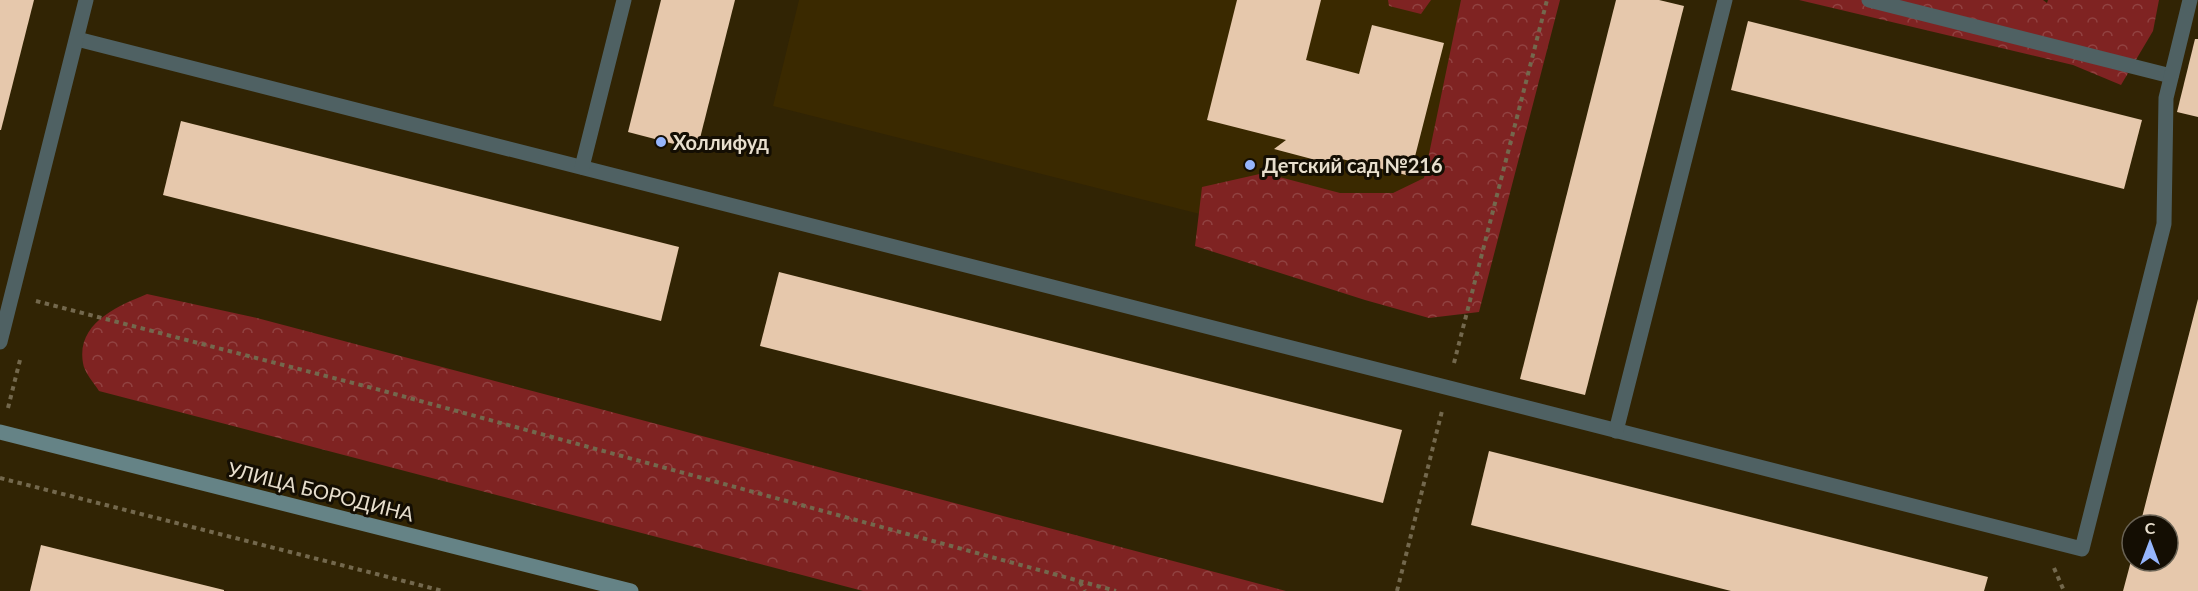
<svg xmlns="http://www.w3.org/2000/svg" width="2198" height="591" font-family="Lato,sans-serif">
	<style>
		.built { fill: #3a2900 }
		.forest { fill: url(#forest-crowns) }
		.building { fill: #e6c8ac }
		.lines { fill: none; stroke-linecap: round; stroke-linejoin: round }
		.path { stroke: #73684d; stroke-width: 4; stroke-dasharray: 4.5 4.5; stroke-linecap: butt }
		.lane { stroke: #4f6163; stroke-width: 15 }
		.secondary { stroke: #658386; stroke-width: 15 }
		.poi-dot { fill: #96b6fd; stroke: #140e03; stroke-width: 2 }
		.labels { text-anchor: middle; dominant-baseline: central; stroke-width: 6; stroke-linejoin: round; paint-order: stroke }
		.poi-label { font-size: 20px; font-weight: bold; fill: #e8dfce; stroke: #140e03; text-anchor: start }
		.street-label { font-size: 20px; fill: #e8dfce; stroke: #140e03 }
	</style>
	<defs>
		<pattern id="forest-crowns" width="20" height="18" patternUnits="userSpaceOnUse" patternTransform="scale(1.5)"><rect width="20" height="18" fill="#7f2322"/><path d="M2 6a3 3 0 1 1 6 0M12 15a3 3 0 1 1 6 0" fill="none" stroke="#914241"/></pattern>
	</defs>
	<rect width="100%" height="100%" fill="#312404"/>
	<!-- built -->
	<polygon class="built" points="799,0 1536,0 1464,281 773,106"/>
	<!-- forest -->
	<g class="forest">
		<polygon points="1388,0 1431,0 1421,14 1389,6"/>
		<polygon points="1461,0 1560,0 1479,312 1429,318 1365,300 1195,246 1202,187 1264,173 1340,193 1393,193 1424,178"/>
		<polygon points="1799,0 2043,0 2047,3 2048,0 2159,0 2153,31 2121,85 2073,65"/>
		<path d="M147,294L257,318L1286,591H863L99,391C94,383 84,372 83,363C76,323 118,306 147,294Z"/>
	</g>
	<!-- building -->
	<g class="building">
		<polygon points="0,0 34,0 1,130 0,130"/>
		<polygon points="661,0 735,0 697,150 628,132"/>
		<polygon points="1237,0 1321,0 1306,60 1359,74 1372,25 1444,43 1410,176 1338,158 1327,163 1274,149 1286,140 1207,120"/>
		<polygon points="1616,0 1659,0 1684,6 1585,395 1520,379"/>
		<polygon points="1748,21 2142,120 2124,189 1731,90"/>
		<polygon points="2195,39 2198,39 2198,117 2177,112"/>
		<polygon points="181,121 679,247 661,321 163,195"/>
		<polygon points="779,272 1402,430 1383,503 760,346"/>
		<polygon points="2198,299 2198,591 2123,591 2131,561 2168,561 2168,525 2140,525"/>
		<polygon points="1489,451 1988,577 1984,591 1731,591 1471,525"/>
		<polygon points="41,545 224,590 224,591 30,591"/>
	</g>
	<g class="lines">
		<!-- path -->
		<g class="path">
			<polyline points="36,301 380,390 1116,591"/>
			<polyline points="1454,363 1547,0"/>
			<polyline points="8,408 20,360"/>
			<polyline points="0,478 443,591"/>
			<polyline points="2054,568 2064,591"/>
			<polyline points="1080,582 1085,591"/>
			<polyline points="1397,591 1442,411"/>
		</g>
		<!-- lane -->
		<g class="lane">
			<polyline points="1869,0 2171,76"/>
			<polyline points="77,39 2082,549 2164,224 2166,98 2190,0"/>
			<polyline points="582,167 624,0"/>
			<polyline points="0,342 86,0"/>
			<polyline points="1616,431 1725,0"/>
		</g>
		<!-- secondary -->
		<polyline class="secondary" points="0,432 631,591"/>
	</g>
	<!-- markers -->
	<g class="poi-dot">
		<circle cx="661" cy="142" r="6"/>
		<circle cx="1250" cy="165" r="6"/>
	</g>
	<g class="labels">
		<!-- poi labels -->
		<g class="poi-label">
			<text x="673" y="142">Холлифуд</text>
			<text x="1262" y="165">Детский сад №216</text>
		</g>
		<!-- street labels -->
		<g class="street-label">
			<text transform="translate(321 491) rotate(14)">УЛИЦА БОРОДИНА</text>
		</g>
	</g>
	<!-- north arrow -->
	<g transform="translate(2150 543)"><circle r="28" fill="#140e03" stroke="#696254" stroke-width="1.5"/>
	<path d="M0-4.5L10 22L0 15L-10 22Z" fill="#96b6fd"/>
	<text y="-9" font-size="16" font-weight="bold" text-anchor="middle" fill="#e8dfce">С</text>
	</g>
</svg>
